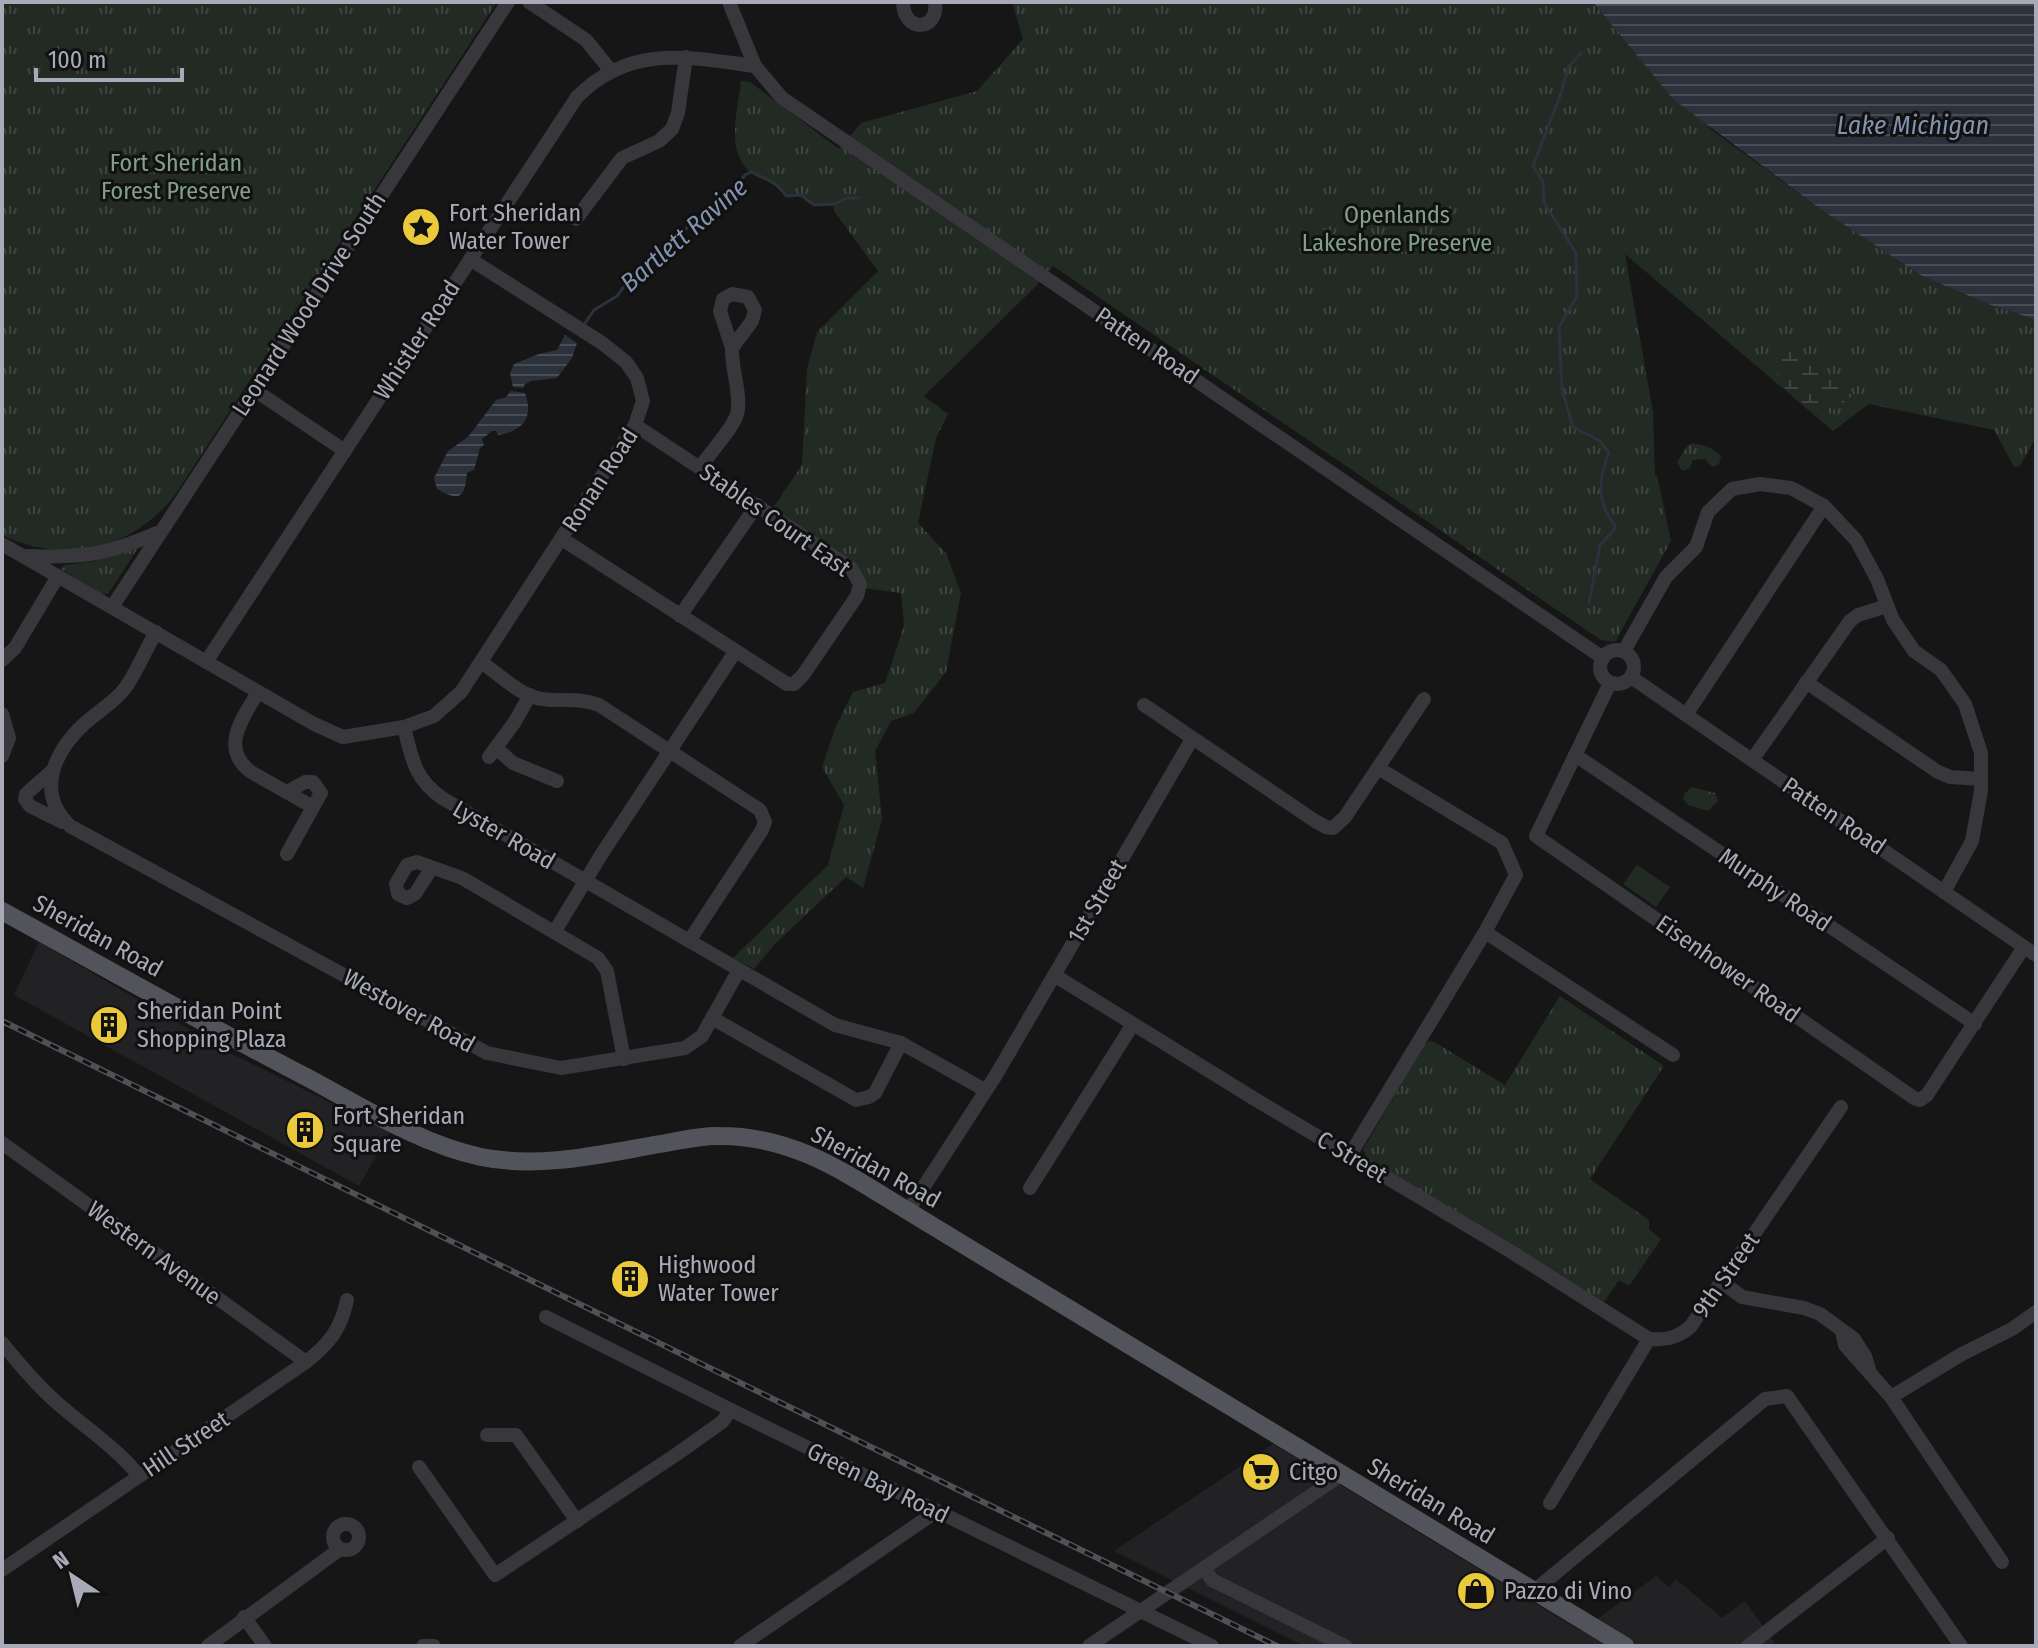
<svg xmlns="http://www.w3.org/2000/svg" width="2038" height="1648" font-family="'Fira Sans Condensed',sans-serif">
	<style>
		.built { fill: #222224 }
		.grass { fill: url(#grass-tufts) }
		.wetland { fill: url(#wetland-marsh) }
		.pitch { fill: #222a24 }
		.water { fill: url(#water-rules) }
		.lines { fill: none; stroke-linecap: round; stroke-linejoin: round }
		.stream { stroke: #2c323b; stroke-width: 3 }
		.minor { stroke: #37373c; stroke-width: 14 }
		.major { stroke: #53545b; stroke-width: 18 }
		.rail-casing { stroke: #505157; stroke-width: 6 }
		.rail { stroke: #111112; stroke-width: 3; stroke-dasharray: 9; stroke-linecap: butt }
		.labels { text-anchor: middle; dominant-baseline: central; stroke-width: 6; stroke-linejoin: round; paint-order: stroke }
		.park-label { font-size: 24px; fill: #80a187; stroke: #111112 }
		.poi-label { font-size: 24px; fill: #a8abb7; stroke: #111112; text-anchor: start }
		.street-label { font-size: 24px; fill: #a8abb7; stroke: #111112 }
		.water-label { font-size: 26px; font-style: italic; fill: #8193b0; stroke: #111112 }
	</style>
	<defs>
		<pattern id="grass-tufts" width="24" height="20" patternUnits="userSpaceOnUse" patternTransform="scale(2)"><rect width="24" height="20" fill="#222a24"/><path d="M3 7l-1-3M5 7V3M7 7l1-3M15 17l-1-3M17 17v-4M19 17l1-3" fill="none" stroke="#3f4642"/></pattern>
		<pattern id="wetland-marsh" width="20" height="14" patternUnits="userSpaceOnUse" patternTransform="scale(2)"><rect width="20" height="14" fill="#222a24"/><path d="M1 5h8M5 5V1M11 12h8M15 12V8" fill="none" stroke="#3f4642"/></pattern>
		<pattern id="water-rules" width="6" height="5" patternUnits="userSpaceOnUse" patternTransform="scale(2)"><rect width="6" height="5" fill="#2c323b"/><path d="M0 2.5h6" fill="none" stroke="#484d55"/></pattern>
	</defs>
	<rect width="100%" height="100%" fill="#161617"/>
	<!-- built -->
	<g class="built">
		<polygon points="39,942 228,1052 390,1132 359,1186 14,995"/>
		<polygon points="1273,1444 1581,1631 1656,1576 1669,1587 1676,1579 1722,1618 1745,1601 1777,1646 1304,1646 1114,1551"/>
	</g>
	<!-- grass -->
	<g class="grass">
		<path d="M2,2H497L175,495C132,550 65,565 2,535Z"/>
		<path d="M1012,2H1593L1713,131L1820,209L1922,276L1988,304L2036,320V437L2020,466L2014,467L1994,430L1869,404L1833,431L1625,254L1653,412L1655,475H1657L1671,541L1615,642L1601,640L1053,266L1036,286L924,396L948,414L936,438L918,523L946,553L961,593L946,672L914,713L891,721L875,751L882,819L863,888L846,877L774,945L754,969L733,958L828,865L844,805L822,767L836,726L853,692L885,683L904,626L901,593L864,588L771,511L802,465L807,369L817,332L878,271L834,211L833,204L814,205L801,195L786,196C773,176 763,183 750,172C725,149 738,111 741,81L750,82L839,149L861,123L977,91L1023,39Z"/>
		<path d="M1692,443C1704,446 1712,446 1721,456L1719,464L1712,467L1705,459L1693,460L1690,468L1682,471L1677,462L1688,445Z"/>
		<polygon points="138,548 108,594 100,594 61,569 64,565 96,561"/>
		<polygon points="1692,787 1715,793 1718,801 1708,811 1688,805 1683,799 1684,794"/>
		<polygon points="1560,996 1664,1066 1590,1179 1649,1220 1649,1229 1661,1239 1629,1286 1619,1280 1604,1302 1368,1159 1363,1150 1424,1045 1430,1041 1436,1043 1505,1085"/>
	</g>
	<!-- wetland -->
	<path class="wetland" d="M1791,346L1852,393V396L1827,415L1818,416L1778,382C1775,368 1778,353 1791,346Z"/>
	<!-- pitch -->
	<polygon class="pitch" points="1637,865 1670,887 1656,907 1623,884"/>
	<!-- water -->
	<g class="water">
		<polygon points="1593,2 2036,2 2036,320 1988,304 1922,276 1820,209 1673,99"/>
		<polygon points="565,335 577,343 572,358 557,378 531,381 524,385 524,388 513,387 510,373 514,364 539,354 557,350"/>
		<path d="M511,391L525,393C534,418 523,431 498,435L496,431H492L482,439L484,445L480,448L474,470L467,473C465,498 460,502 437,489L434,478L448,451L468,437L496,400L506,397Z"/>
	</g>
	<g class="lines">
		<!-- stream -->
		<g class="stream">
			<path d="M1581,53L1569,66L1560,96L1533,166L1543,182L1544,203L1576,253L1577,296L1559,327L1562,389L1573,427L1600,441L1609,453C1598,477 1597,505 1615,525L1614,530L1600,545L1589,603"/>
			<path d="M583,326L594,310L617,296L626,284L638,273L645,272L658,255L690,225L721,207L745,175L751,172C766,179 777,182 786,196L801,195L814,205L834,204L847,198H859"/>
		</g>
		<!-- minor -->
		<g class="minor">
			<polyline points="529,2 586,40 611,71"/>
			<polyline points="729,2 755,66 782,98 1603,658"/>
			<path d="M903,2C903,33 939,32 935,2"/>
			<polyline points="576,219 622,158 659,141 672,129 678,113 686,57"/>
			<polygon points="732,294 748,297 755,310 752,321 732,348 720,311 723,299"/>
			<polyline points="253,389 345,451"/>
			<path d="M700,468C709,453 733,429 737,414C742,396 731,368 732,348"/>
			<polyline points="562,539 787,684 794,684 803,675 857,596 860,584 851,568 635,425"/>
			<polyline points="2,544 314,724 343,737 404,727 434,716 461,692 635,425 643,401 637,378 626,362 602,343 470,259"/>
			<path d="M26,556C82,558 106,555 157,533"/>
			<polyline points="112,607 508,2"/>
			<polyline points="680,616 757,505"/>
			<path d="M156,632C145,650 133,682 118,696C108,706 95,714 84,724C54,752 35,793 70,826L487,1053L561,1068L685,1048L702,1036L739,970"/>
			<circle cx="1617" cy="667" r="17"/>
			<polyline points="1624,651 1666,577 1696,547 1708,512 1732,489 1760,484 1791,488 1824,506 1856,540 1877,579 1893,620 1914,651 1941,670 1965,704 1981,753 1981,791 1972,841 1944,892"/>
			<polyline points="2,660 15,648 58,576"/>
			<path d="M206,662L577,97C630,44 688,57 755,66"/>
			<path d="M481,662C499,674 520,696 542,699C562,702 579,697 599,705L760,810L765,822L762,830L689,941"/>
			<polyline points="1631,677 2036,955"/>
			<polyline points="1806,682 1938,772 1950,777 1981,779"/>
			<polyline points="1610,683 1536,836 1914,1098 1920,1100 1927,1095 2024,947"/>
			<path d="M258,692C243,718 219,748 251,772L313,807L287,854"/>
			<polyline points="1144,705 1315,821 1326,827 1333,828 1345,817 1424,699"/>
			<polyline points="2,714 9,738 2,756"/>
			<polyline points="1686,715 1824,506"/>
			<path d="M404,727C412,759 414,778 442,798L835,1025L901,1043L985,1090"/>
			<polyline points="496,748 513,763 557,781"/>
			<polyline points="1575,755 1975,1024"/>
			<polyline points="489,757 514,723 530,695"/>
			<polyline points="1752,760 1850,621 1858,615 1887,606"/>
			<polyline points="53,770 26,794 25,799 30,806 62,822"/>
			<polyline points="287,792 305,782 313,782 321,793 313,807"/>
			<polyline points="431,869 415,894 407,898 398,894 396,884 407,865 417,862 462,878 598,958 607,971 624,1059"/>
			<polyline points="555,931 601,855 735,652"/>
			<polyline points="1485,932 1673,1055"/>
			<polyline points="1054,975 1253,1098 1510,1251 1649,1339"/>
			<polyline points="712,1018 856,1100 869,1097 875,1093 901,1043"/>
			<polyline points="2,1143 306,1362"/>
			<polyline points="1350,1155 1485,932 1516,875 1502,843 1378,768"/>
			<polyline points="1030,1188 1133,1024"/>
			<polyline points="908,1211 996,1075 1192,739"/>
			<polyline points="1723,1283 1742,1297 1804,1308 1820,1314 1854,1339 1865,1356 1869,1369"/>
			<polyline points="546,1317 731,1410 1212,1646"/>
			<polyline points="1842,1332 1845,1345 1891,1397 2002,1562"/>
			<path d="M2,1343C19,1364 36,1384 56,1402C84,1427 116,1447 139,1476"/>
			<polyline points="1891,1397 1962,1354 2012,1329 2036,1312"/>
			<polyline points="487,1435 516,1435 577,1521"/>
			<polyline points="419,1467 495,1575 677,1454 722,1422 731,1410"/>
			<path d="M1550,1503L1649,1339C1667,1340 1678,1338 1691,1326L1841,1107"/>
			<circle cx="346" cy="1537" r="13"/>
			<polyline points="1204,1568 1212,1580 1345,1646"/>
			<path d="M2,1570L306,1362C329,1344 341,1329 347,1300"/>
			<polyline points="1534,1591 1765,1399 1787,1396 1961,1646"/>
			<polyline points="244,1617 265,1646"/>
			<polyline points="208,1646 340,1549"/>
			<polyline points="423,1646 434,1646"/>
			<polyline points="740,1646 937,1511"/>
			<polyline points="1089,1646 1341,1475"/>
			<polyline points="1748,1646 1888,1538"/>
		</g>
		<!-- major -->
		<path class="major" d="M2,911C104,967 206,1025 310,1079C364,1108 420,1144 481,1157C541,1169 601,1154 660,1144C680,1141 700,1135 720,1136C795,1136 847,1174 908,1211L1625,1646"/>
		<!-- rail casing -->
		<g class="rail-casing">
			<polyline id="rail" points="2,1021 1277,1646"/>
		</g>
		<!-- rail -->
		<use href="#rail" class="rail"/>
	</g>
	<!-- icons -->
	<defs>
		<g id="sight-disc" transform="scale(2)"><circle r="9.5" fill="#eac93b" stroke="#111112"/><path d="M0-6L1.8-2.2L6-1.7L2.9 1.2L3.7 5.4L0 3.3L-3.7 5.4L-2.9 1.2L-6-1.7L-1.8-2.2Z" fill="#111"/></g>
		<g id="building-disc" transform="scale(2)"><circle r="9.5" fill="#eac93b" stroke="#111112"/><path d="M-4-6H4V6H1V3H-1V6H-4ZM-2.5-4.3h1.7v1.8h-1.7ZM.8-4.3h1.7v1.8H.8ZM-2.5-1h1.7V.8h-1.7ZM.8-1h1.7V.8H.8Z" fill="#111"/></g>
		<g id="supermarket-disc" transform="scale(2)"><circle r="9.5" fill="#eac93b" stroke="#111112"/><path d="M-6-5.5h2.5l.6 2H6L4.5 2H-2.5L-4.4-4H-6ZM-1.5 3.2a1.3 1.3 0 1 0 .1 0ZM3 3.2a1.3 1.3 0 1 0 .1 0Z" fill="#111"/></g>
		<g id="shop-disc" transform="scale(2)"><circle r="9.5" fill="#eac93b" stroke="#111112"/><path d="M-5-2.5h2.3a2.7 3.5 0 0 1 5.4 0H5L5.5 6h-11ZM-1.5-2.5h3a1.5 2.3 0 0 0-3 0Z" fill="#111"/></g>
	</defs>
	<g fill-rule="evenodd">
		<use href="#sight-disc" x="421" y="227"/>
		<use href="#building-disc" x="109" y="1025"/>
		<use href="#building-disc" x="305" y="1130"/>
		<use href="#building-disc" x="630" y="1279"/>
		<use href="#supermarket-disc" x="1261" y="1472"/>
		<use href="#shop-disc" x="1476" y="1591"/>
	</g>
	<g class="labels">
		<!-- park labels -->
		<g class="park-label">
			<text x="176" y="163">Fort Sheridan<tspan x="176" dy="28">Forest Preserve</tspan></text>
			<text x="1397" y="215">Openlands<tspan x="1397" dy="28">Lakeshore Preserve</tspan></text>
		</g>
		<!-- poi labels -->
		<g class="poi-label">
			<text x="449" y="213">Fort Sheridan<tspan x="449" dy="28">Water Tower</tspan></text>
			<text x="137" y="1011">Sheridan Point<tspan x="137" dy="28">Shopping Plaza</tspan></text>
			<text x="333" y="1116">Fort Sheridan<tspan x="333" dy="28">Square</tspan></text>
			<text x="658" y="1265">Highwood<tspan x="658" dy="28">Water Tower</tspan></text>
			<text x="1289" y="1472">Citgo</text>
			<text x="1504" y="1591">Pazzo di Vino</text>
		</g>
		<!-- street labels -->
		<g class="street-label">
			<text transform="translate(309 304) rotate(-57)">Leonard Wood Drive South</text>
			<text transform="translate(417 340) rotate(-57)">Whistler Road</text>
			<text transform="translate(1147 346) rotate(34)">Patten Road</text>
			<text transform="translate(600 480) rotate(-57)">Ronan Road</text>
			<text transform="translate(775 520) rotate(35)">Stables Court East</text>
			<text transform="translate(1834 816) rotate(34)">Patten Road</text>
			<text transform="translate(504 835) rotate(30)">Lyster Road</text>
			<text transform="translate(1775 890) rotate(34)">Murphy Road</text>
			<text transform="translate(1097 901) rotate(-60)">1st Street</text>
			<text transform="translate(98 936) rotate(29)">Sheridan Road</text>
			<text transform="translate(1728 969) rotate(35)">Eisenhower Road</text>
			<text transform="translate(409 1011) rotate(29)">Westover Road</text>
			<text transform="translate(1352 1157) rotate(31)">C Street</text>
			<text transform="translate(876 1167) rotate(29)">Sheridan Road</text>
			<text transform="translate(154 1253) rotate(36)">Western Avenue</text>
			<text transform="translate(1726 1275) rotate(-55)">9th Street</text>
			<text transform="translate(186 1444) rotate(-34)">Hill Street</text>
			<text transform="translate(878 1483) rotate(26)">Green Bay Road</text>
			<text transform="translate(1431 1501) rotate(31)">Sheridan Road</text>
		</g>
		<!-- water labels -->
		<g class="water-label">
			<text x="1913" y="125">Lake Michigan</text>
			<text transform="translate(684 235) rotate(-41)">Bartlett Ravine</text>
		</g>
	</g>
	<!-- border -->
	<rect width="2038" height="1648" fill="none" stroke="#a8abb7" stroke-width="8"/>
	<!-- north arrow -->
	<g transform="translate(72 1576) rotate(325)" stroke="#111112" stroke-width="6" paint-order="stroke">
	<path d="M0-6L14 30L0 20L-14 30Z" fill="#a8abb7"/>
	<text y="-12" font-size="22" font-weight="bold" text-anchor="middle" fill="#a8abb7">N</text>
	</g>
	<!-- scale -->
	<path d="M36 68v12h146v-12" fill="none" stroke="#a8abb7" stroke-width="4"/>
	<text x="48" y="68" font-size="24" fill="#a8abb7" stroke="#111112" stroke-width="6" paint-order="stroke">100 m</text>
</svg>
